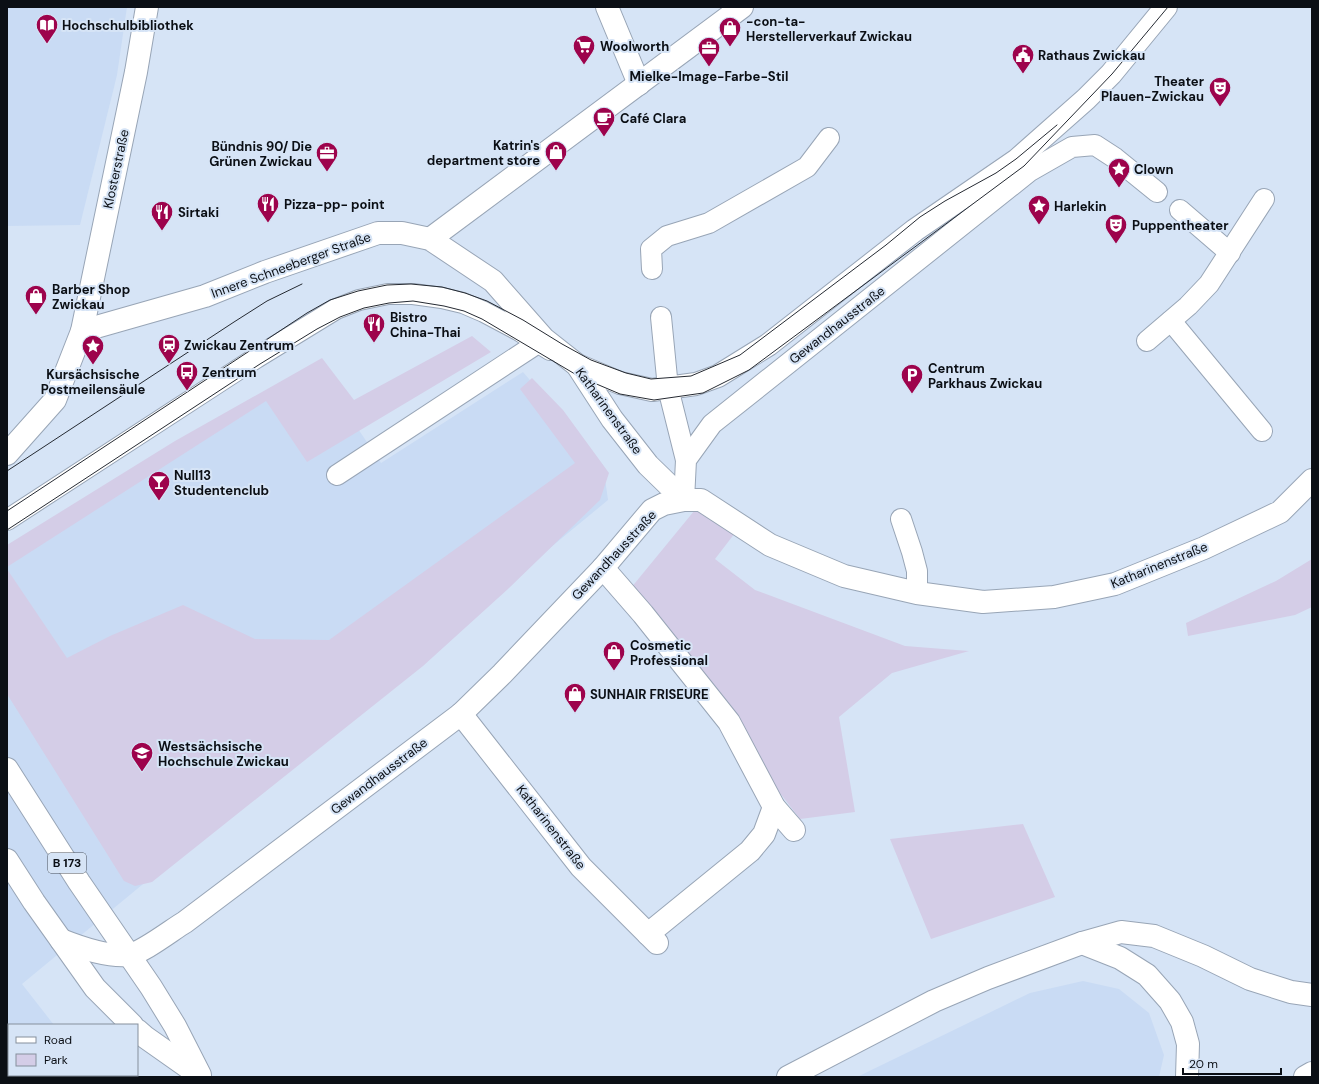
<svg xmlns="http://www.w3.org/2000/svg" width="1319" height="1084" font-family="'DM Sans',sans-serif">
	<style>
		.built { fill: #c9dbf4 }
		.green { fill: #d4cde7 }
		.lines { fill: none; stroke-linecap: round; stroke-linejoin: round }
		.lane-casing { stroke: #98a5b6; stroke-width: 22 }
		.street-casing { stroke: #98a5b6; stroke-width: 24 }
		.primary-casing { stroke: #98a5b6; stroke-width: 24 }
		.lane { stroke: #fff; stroke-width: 20 }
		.street { stroke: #fff; stroke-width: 22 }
		.primary { stroke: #fff; stroke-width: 22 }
		.tram { stroke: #252a32; stroke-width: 1 }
		.labels { text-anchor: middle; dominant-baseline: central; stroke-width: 4; stroke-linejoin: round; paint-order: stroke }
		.shield { fill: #d6e4f6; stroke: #484f58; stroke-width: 1 }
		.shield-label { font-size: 12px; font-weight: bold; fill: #0b0f15 }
		.poi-label { font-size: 13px; font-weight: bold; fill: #0b0f15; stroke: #d6e4f6; text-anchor: start }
		.street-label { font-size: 13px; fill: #0b0f15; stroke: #d6e4f6 }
	</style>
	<rect width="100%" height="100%" fill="#d6e4f6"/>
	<!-- built -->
	<g class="built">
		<polygon points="7,7 127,7 117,75 80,225 7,226"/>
		<polygon points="317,368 381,463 523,372 603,465 608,500 22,984 54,1025 9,1025 9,1075 94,1075 93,1077 7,1077 7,562"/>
		<polygon points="1083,981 1119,989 1149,1013 1164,1055 1159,1077 857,1077 1030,993"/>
	</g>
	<!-- green -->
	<g class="green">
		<polygon points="472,336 491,352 307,462 266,401 7,567 7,545 175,441 322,358 354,400"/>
		<polygon points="532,378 563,410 609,473 600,500 508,589 423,666 152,882 135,886 124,881 7,694 7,569 67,658 110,636 183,605 255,639 329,640 575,463 520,389"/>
		<polygon points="699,505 735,533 715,559 755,590 905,646 969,651 892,673 839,717 855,812 800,819 626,594"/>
		<polygon points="1312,559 1312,607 1295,615 1188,636 1186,623 1276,581"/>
		<polygon points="1023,824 1055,897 931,939 890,839"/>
	</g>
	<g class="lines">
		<!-- lane casing -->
		<g class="lane-casing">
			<g id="lane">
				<polyline points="1180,210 1230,253"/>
				<polyline points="652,269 651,249 667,236 709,223 807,167 829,138"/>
				<polyline points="661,317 668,388 686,460"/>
				<polyline points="1171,321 1262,431"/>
				<polyline points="1147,341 1188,306 1209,284 1264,199"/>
				<polyline points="337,475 544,339"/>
				<polyline points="684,500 686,460 712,424 1030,171 1072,147 1095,145 1115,158 1157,192"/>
				<polyline points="901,519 912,552 917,571 917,593"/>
				<polyline points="7,520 256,358 336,309 359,300 388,294 413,294 442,298 463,303 484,312 518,330 550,350"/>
			</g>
		</g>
		<!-- street casing -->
		<g class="street-casing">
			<g id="street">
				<polyline points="607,7 639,84"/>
				<polyline points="430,239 742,7"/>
				<polyline points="82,331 205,296 265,272 378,233 402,233 430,239 493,281 544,339 577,365 612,419 648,465 684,500"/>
				<polyline points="577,365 620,383 652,390 696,384 718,376 768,345 915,230 1017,160 1086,99 1111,74 1166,7"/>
				<polyline points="7,454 55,400 82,331 136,72 147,7"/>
				<polyline points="603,568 643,614 729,722 774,807 794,830"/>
				<polyline points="461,714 581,867 657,943"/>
				<polyline points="648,934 750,851 764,834 774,807"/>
				<path d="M61,940C81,948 107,957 128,955C141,954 173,929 185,922L461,714L502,674L603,568L652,510L664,504L684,500H701L770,545L844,576L917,593L983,602L1054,597L1115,584L1204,548L1280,512L1312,480"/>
			</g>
		</g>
		<!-- primary casing -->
		<g class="primary-casing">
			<g id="primary">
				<polyline points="7,769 79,882 151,987 175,1026 200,1075"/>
				<polyline points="7,860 34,902 95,988 132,1025"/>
				<polyline points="1082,943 1120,958 1147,975 1170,1001 1182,1022 1188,1044 1187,1077"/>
				<polyline points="137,1030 145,1037 199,1075"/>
				<polyline points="788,1077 934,1001 988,978 1082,943 1121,932 1154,936 1203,956 1250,979 1291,992 1312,995"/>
				<polyline points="1305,1077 1312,1073"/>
			</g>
		</g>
		<!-- lane -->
		<use href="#lane" class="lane"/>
		<!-- street -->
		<use href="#street" class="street"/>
		<!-- primary -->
		<use href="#primary" class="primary"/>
		<!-- tram -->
		<g class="tram">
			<polyline points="7,471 234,322 267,301 302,284"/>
			<polyline points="7,511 307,313 330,300 358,291 387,285 411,284 442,287 465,293 487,301 523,320 562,344 591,360 626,373 651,379 691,376 740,355 886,245 920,217 945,201 996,173 1016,159 1057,125"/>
			<polyline points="7,530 260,364 317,329 340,317 364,308 389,303 413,301 444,306 464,311 482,319 580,377 620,394 654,400 703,393 749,370 1024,166 1112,74 1168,7"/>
		</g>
	</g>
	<!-- icons -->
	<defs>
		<g id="library-pin" transform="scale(1.15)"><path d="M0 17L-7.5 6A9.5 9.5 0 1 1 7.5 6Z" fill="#9d034c" stroke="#d6e4f6"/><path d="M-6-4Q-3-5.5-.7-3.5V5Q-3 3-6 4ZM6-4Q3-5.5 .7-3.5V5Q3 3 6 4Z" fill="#fff"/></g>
		<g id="shop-pin" transform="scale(1.15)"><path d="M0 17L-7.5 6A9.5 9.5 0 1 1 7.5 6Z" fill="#9d034c" stroke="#d6e4f6"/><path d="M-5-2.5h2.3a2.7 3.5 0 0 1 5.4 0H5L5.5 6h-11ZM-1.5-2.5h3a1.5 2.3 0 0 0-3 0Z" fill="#fff"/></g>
		<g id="supermarket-pin" transform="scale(1.15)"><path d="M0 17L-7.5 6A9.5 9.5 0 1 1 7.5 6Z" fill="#9d034c" stroke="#d6e4f6"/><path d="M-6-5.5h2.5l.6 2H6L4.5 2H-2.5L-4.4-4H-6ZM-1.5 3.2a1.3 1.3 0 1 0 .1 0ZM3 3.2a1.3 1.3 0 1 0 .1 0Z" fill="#fff"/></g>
		<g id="office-pin" transform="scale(1.15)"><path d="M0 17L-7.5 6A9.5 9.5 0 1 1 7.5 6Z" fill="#9d034c" stroke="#d6e4f6"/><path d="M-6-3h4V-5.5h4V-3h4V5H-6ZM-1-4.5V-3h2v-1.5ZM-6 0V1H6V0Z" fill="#fff"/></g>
		<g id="civic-pin" transform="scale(1.15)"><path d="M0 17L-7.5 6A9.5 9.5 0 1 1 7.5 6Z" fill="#9d034c" stroke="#d6e4f6"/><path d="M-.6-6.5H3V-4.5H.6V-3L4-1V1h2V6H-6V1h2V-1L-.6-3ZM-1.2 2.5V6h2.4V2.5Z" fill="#fff"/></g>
		<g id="theatre-pin" transform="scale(1.15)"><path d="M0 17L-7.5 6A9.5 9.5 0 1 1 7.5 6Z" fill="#9d034c" stroke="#d6e4f6"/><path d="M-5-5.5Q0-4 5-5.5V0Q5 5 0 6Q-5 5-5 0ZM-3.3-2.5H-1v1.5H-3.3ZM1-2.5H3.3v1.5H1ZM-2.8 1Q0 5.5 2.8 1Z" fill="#fff"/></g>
		<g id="cafe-pin" transform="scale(1.15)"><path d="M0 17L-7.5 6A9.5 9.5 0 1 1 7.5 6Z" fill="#9d034c" stroke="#d6e4f6"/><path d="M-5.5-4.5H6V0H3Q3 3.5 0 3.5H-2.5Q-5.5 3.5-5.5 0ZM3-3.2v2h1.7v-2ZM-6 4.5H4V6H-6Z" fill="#fff"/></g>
		<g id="sight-pin" transform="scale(1.15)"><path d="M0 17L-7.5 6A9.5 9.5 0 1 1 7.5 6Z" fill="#9d034c" stroke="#d6e4f6"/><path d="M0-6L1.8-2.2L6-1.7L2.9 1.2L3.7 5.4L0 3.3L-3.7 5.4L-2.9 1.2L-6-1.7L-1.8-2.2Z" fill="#fff"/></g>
		<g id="restaurant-pin" transform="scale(1.15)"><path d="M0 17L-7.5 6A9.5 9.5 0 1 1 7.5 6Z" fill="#9d034c" stroke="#d6e4f6"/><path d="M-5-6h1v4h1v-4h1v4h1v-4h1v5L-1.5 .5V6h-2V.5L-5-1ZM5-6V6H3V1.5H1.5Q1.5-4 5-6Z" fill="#fff"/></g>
		<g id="station-pin" transform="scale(1.15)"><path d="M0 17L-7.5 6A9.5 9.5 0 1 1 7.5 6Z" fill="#9d034c" stroke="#d6e4f6"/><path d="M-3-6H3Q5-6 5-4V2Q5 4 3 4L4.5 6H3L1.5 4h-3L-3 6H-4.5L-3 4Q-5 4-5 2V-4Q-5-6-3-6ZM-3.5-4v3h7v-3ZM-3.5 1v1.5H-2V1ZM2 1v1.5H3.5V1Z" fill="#fff"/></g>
		<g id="bus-pin" transform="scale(1.15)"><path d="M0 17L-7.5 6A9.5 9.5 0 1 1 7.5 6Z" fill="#9d034c" stroke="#d6e4f6"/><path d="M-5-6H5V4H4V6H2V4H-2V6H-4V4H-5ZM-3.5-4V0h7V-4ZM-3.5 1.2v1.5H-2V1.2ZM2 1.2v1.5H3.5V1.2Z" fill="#fff"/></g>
		<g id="parking-pin" transform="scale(1.15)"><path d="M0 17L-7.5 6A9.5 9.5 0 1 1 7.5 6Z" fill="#9d034c" stroke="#d6e4f6"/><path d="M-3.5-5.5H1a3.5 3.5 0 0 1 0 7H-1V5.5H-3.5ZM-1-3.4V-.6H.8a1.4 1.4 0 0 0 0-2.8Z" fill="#fff"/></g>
		<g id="bar-pin" transform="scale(1.15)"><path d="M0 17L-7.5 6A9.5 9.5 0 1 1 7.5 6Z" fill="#9d034c" stroke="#d6e4f6"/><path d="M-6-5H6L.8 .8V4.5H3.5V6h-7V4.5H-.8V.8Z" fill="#fff"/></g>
		<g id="university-pin" transform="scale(1.15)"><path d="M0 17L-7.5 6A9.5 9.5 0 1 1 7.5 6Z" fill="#9d034c" stroke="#d6e4f6"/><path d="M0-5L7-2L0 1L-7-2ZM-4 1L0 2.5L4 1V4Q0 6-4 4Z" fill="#fff"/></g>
	</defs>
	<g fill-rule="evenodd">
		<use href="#library-pin" x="47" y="25"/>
		<use href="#shop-pin" x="730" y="28"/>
		<use href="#supermarket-pin" x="584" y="46"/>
		<use href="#office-pin" x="709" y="48"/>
		<use href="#civic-pin" x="1023" y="55"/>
		<use href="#theatre-pin" x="1220" y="88"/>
		<use href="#cafe-pin" x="604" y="118"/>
		<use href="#shop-pin" x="556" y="152"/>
		<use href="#office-pin" x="327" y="153"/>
		<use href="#sight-pin" x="1119" y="169"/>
		<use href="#restaurant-pin" x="268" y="204"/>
		<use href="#sight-pin" x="1039" y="206"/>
		<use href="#restaurant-pin" x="162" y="212"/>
		<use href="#theatre-pin" x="1116" y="225"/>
		<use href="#shop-pin" x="36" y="296"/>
		<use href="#restaurant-pin" x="374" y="324"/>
		<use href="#station-pin" x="169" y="345"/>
		<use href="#sight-pin" x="93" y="346"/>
		<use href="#bus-pin" x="187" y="372"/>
		<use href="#parking-pin" x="912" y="375"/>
		<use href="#bar-pin" x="159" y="482"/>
		<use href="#shop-pin" x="614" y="652"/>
		<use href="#shop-pin" x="575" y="694"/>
		<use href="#university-pin" x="142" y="753"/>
	</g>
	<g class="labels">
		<!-- shield labels -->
		<rect class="shield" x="48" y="853" width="38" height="20" rx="3"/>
		<g class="shield-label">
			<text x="67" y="863">B 173</text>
		</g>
		<!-- poi labels -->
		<g class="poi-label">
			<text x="746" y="21">-con-ta-<tspan x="746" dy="15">Herstellerverkauf Zwickau</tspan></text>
			<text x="62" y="25">Hochschulbibliothek</text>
			<text x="600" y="46">Woolworth</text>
			<text x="1038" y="55">Rathaus Zwickau</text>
			<text x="709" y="76" text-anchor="middle">Mielke-Image-Farbe-Stil</text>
			<text x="1204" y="81" text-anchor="end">Theater<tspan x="1204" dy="15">Plauen-Zwickau</tspan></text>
			<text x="620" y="118">Café Clara</text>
			<text x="540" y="145" text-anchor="end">Katrin's<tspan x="540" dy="15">department store</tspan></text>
			<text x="312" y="146" text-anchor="end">Bündnis 90/ Die<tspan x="312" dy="15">Grünen Zwickau</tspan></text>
			<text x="1134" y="169">Clown</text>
			<text x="284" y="204">Pizza-pp- point</text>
			<text x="1054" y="206">Harlekin</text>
			<text x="178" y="212">Sirtaki</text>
			<text x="1132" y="225">Puppentheater</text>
			<text x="52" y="289">Barber Shop<tspan x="52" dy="15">Zwickau</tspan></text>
			<text x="390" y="317">Bistro<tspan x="390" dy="15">China-Thai</tspan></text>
			<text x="184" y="345">Zwickau Zentrum</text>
			<text x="928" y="368">Centrum<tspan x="928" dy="15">Parkhaus Zwickau</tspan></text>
			<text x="202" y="372">Zentrum</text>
			<text x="93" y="374" text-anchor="middle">Kursächsische<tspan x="93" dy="15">Postmeilensäule</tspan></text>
			<text x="174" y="475">Null13<tspan x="174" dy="15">Studentenclub</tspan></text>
			<text x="630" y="645">Cosmetic<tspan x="630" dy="15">Professional</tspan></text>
			<text x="590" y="694">SUNHAIR FRISEURE</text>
			<text x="158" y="746">Westsächsische<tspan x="158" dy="15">Hochschule Zwickau</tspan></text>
		</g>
		<!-- street labels -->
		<g class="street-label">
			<text transform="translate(116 169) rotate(-78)">Klosterstraße</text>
			<text transform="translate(291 265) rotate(-20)">Innere Schneeberger Straße</text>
			<text transform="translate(837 325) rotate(-38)">Gewandhausstraße</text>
			<text transform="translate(609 411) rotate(54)">Katharinenstraße</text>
			<text transform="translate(614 555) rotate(-47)">Gewandhausstraße</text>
			<text transform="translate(1159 565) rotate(-22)">Katharinenstraße</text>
			<text transform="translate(379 776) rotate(-37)">Gewandhausstraße</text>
			<text transform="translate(551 827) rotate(52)">Katharinenstraße</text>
		</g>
	</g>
	<!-- border -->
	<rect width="1319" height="1084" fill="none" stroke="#0b0f15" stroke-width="16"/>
	<!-- legend -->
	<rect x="8" y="1024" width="130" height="52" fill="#d6e4f6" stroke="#858f9c"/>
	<rect x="16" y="1037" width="20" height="6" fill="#ffffff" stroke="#858f9c"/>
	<text x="44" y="1044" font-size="12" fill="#0b0f15">Road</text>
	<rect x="16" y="1054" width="20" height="12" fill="#d4cde7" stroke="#858f9c"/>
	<text x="44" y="1064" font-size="12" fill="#0b0f15">Park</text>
	<!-- scale -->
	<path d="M1183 1068v6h98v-6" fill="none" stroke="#0b0f15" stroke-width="2"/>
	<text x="1189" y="1068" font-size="12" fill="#0b0f15" stroke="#d6e4f6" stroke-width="3" paint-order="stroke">20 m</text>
</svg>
